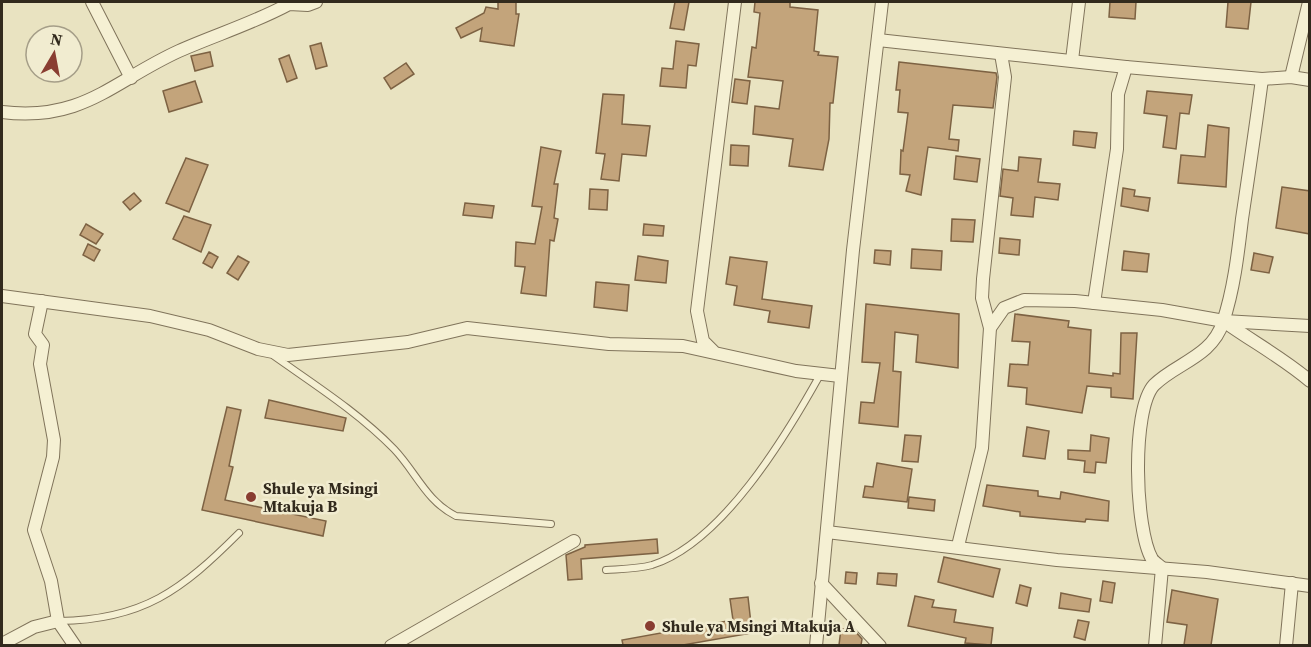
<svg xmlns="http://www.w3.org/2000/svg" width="1311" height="647" font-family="'Source Serif 4',serif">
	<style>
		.building { fill: #c3a47b; stroke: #7d6243; stroke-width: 1.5 }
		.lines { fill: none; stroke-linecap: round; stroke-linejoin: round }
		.service-casing { stroke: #80745b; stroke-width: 8 }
		.minor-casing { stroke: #80745b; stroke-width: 14 }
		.service { stroke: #f5f0d3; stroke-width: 6 }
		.minor { stroke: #f5f0d3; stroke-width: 12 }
		.poi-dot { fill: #893d31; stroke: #f1ecd0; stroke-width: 2 }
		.labels { text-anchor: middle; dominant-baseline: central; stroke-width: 5; stroke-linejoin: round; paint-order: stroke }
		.poi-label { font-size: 16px; font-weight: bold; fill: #322a1d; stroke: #f1ecd0; text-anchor: start }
	</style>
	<rect width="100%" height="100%" fill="#e9e3c1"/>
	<!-- building -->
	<g class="building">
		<polygon points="498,2 516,2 516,14 519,14 514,46 480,41 482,28 461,38 456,28 484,13 486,7 498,9"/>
		<polygon points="675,2 689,2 684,30 670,28"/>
		<polygon points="755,2 790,2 790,7 818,10 814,51 819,52 818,55 838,57 833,103 830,103 829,139 823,170 789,166 793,139 753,134 755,106 779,109 783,81 748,77 752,47 756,48 760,13 754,12"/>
		<polygon points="1110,2 1136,2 1135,19 1109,17"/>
		<polygon points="1228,2 1251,2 1248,29 1226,27"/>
		<polygon points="676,41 699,44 696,66 688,65 686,88 660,86 662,68 673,69"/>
		<polygon points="321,43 327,66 316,69 310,46"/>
		<polygon points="210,52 213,66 195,71 191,56"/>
		<polygon points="289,55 297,78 287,82 279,59"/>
		<polygon points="899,62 996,73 997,77 993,108 953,105 949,139 959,140 958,151 928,147 921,195 906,191 910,175 900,174 901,150 903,151 908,113 898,112 900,90 896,90"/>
		<polygon points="406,63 414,74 391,89 384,78"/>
		<polygon points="735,79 750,81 747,104 732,102"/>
		<polygon points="195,81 202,102 169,112 163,91"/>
		<polygon points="1147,91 1192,95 1189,114 1180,113 1176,149 1163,147 1167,116 1144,113"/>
		<polygon points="603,94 624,95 622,124 650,126 646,156 622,154 619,181 601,179 605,154 596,153"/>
		<polygon points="1208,125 1229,128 1226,187 1178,183 1181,155 1205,157"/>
		<polygon points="1074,131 1097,133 1095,148 1073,145"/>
		<polygon points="731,145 749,146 748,166 730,165"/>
		<polygon points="541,147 561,151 554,184 558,184 554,218 558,219 554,241 550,240 546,296 521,293 525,267 515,266 516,242 535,244 542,207 532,206"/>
		<polygon points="956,156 980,159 977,182 954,179"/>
		<polygon points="1019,157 1041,159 1038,182 1060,184 1058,200 1035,197 1033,217 1011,215 1013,198 1000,196 1003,169 1018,171"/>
		<polygon points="186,158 208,165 189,212 166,203"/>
		<polygon points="1282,187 1310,191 1310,234 1276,228"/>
		<polygon points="1123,188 1135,190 1134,196 1150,198 1148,211 1121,206"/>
		<polygon points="590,189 608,190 607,210 589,209"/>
		<polygon points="134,193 141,201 130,210 123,202"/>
		<polygon points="465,203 494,206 492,218 463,215"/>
		<polygon points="184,216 211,225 201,252 173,239"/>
		<polygon points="952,219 975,220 973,242 951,241"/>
		<polygon points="86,224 103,234 96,244 80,235"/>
		<polygon points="644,224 664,226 663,236 643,235"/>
		<polygon points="1000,238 1020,240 1019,255 999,253"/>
		<polygon points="88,244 100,250 94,261 83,255"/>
		<polygon points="912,249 942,251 941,270 911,268"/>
		<polygon points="875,250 891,251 890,265 874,263"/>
		<polygon points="1124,251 1149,254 1147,272 1122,270"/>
		<polygon points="209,252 218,257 212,268 203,263"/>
		<polygon points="1254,253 1273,257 1269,273 1251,270"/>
		<polygon points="238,256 249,262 238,280 227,273"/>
		<polygon points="638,256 668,261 666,283 635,280"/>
		<polygon points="730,257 767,262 762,299 812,306 809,328 768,322 770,311 734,305 737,286 726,284"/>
		<polygon points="596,282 629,285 627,311 594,307"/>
		<polygon points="866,304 959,314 958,368 916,362 918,335 895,332 893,371 901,372 898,427 859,423 861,402 874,403 880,363 862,362"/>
		<polygon points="1015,314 1069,321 1068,327 1091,330 1089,373 1113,376 1113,373 1120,374 1121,333 1137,333 1133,399 1111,397 1111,388 1087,386 1082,413 1026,404 1027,388 1008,386 1010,364 1028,365 1030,342 1012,341"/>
		<polygon points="269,400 346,418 343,431 265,418"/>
		<polygon points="227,407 241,410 229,466 233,467 225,500 326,521 323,536 202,510"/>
		<polygon points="1027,427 1049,431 1045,459 1023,456"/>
		<polygon points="905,435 921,436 918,462 902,461"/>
		<polygon points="1091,435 1109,438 1106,463 1096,462 1095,473 1084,472 1085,461 1068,459 1068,450 1090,451"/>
		<polygon points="877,463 912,469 907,502 863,497 865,486 873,487"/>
		<polygon points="987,485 1038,491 1038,496 1060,499 1061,492 1109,501 1108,521 1086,519 1085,522 1020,516 1020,512 983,506"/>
		<polygon points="909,497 935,500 934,511 908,508"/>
		<polygon points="657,539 658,553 581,559 582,579 568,580 566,555 585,547 585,545"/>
		<polygon points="944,557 1000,569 993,597 938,582"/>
		<polygon points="846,572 857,573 856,584 845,583"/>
		<polygon points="878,573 897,574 896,586 877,584"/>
		<polygon points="1103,581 1115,583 1112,603 1100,601"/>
		<polygon points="1020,585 1031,588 1027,606 1016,603"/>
		<polygon points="1172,590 1218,599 1211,645 1184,645 1187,625 1167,622"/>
		<polygon points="1061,593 1091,599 1089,612 1059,608"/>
		<polygon points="915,596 934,600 932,607 956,610 954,622 993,628 991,645 965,643 966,638 908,626"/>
		<polygon points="748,597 752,633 683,645 623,645 622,640 733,620 730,599"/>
		<polygon points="1078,620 1089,622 1085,640 1074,637"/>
		<polygon points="841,629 854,630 862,639 861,645 839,645"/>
	</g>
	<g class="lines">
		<!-- service casing -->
		<g class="service-casing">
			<g id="service">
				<path d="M274,356C315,385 359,413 394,449C416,472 426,501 456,516L551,524"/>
				<path d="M606,570C621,569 638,569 652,565C722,543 786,436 820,375"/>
				<path d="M59,621C143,620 182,590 239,533"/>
			</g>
		</g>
		<!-- minor casing -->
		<g class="minor-casing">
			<g id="minor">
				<polyline points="92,2 131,78"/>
				<polyline points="878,40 1126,67 1262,79 1291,77 1310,80"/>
				<polyline points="1072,60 1079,2"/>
				<polyline points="1291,77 1309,2"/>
				<path d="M2,112C83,122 113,81 179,51C215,35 254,23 289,4L308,5L316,2"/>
				<polyline points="2,296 150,316 209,330 258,349 288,355 408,342 467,328 609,344 683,346 796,371 840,376"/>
				<polyline points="42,301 35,334 43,345 40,364 54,440 53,457 34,530 51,581 58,621 75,646"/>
				<polyline points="1094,303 1117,149 1118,94 1126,67"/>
				<path d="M1225,322C1253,342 1283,358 1310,381"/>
				<polyline points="990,328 982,298 983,279 1005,77 1001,54"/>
				<polyline points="713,351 703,341 697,311 735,2"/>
				<polyline points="827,532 1057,560 1207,572 1310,586"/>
				<polyline points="958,546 982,448 990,328 1004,308 1024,300 1075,301 1162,310 1224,321 1310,326"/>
				<polyline points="821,583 880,646"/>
				<polyline points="2,644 34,627 58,621"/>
				<polyline points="391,646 574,541"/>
				<polyline points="816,646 853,250 882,2"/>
				<path d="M1155,646L1162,568C1159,565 1154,562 1152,559C1135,530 1131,410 1154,385C1176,363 1212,357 1223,322C1234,289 1238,253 1242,219C1249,172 1256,125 1262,79"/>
				<polyline points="1286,646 1292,583"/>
			</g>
		</g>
		<!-- service -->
		<use href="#service" class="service"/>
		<!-- minor -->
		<use href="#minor" class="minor"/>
	</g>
	<!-- markers -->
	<g class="poi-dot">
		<circle cx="251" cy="497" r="6"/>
		<circle cx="650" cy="626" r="6"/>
	</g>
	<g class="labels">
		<!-- poi labels -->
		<g class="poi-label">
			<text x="263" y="488">Shule ya Msingi<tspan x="263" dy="18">Mtakuja B</tspan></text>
			<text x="662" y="626">Shule ya Msingi Mtakuja A</text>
		</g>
	</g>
	<!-- border -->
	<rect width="1311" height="647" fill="none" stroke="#322a1d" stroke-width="6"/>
	<!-- north arrow -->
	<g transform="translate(54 54) rotate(10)"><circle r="28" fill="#f1ecd0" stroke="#a59e88" stroke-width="1.5"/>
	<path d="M0-4.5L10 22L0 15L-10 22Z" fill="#893d31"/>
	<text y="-9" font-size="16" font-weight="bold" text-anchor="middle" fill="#322a1d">N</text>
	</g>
</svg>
